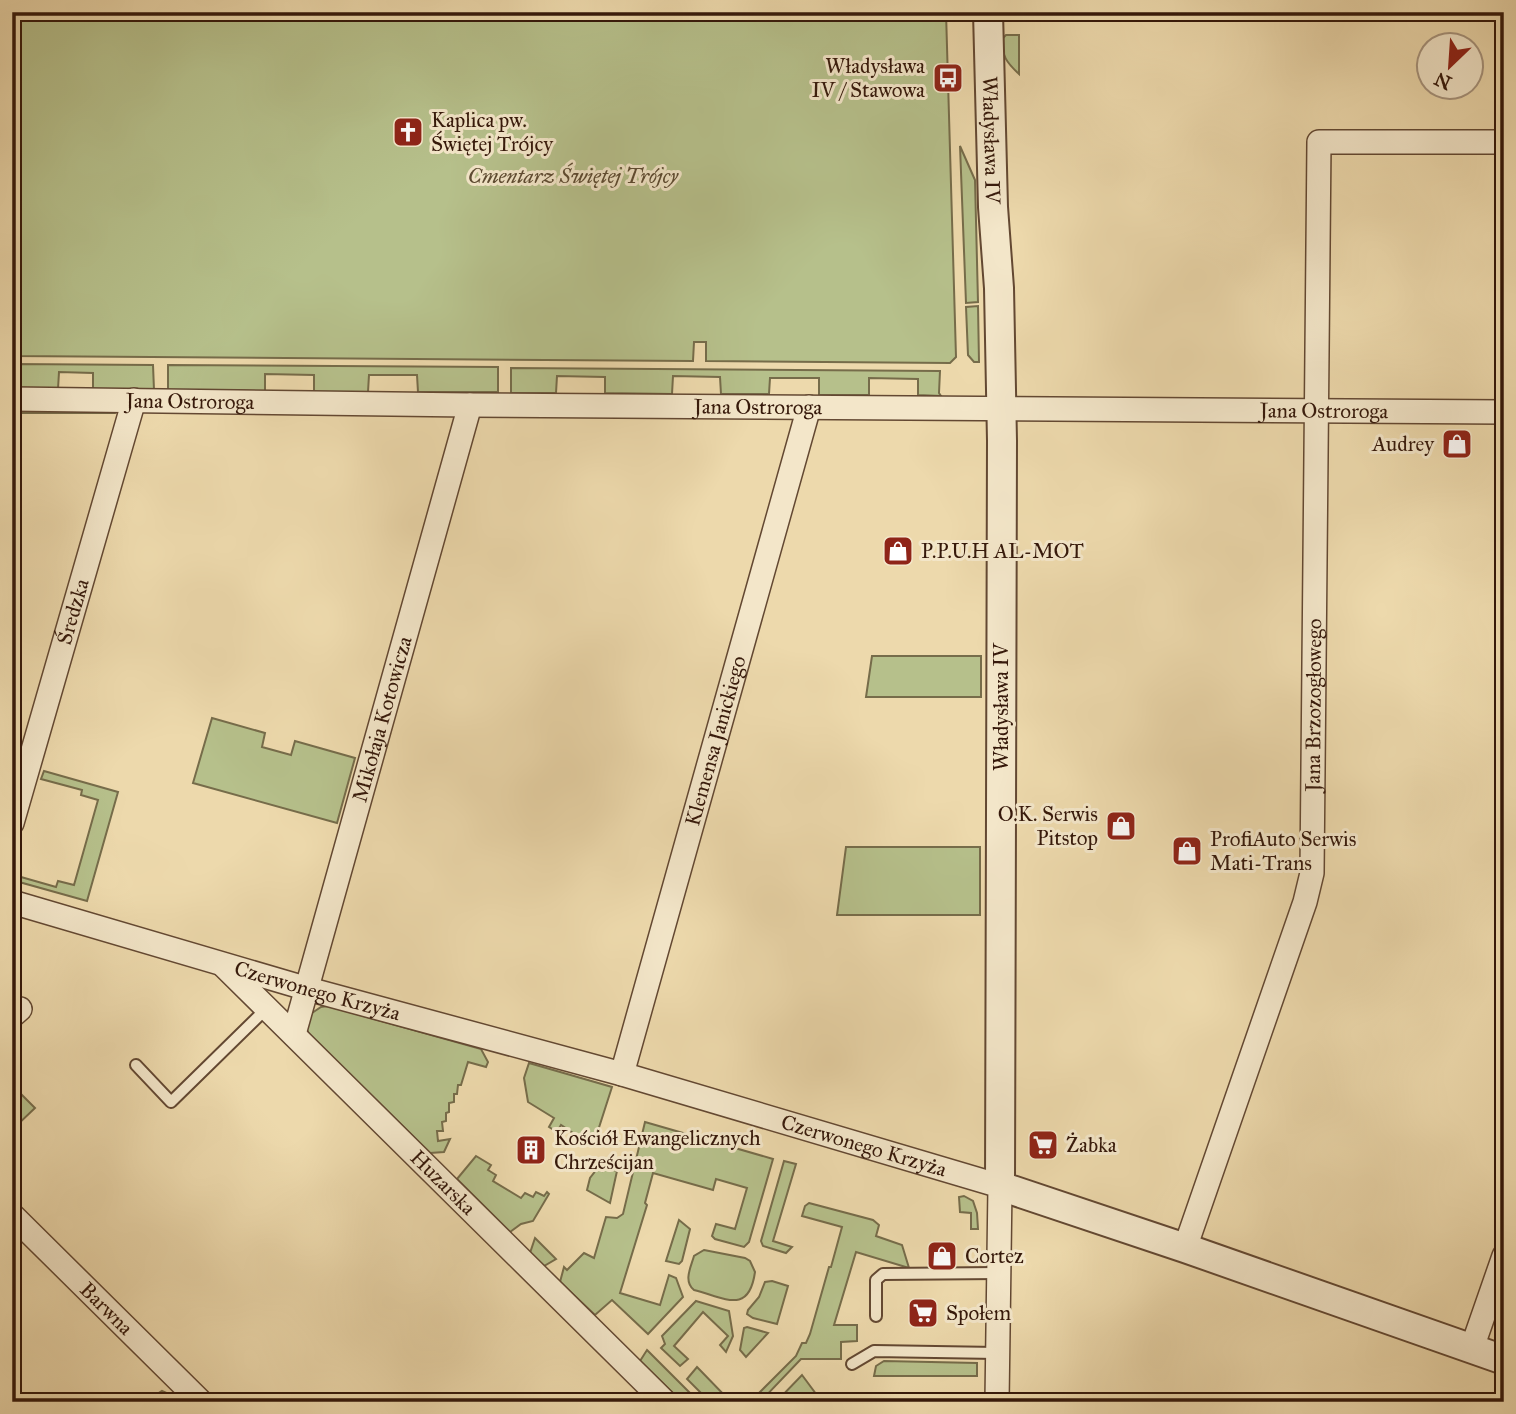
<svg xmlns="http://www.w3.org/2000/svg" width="1516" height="1414" font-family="'IM FELL Great Primer',serif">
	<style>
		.green { fill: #b6c08b; stroke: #766c4a; stroke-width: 2 }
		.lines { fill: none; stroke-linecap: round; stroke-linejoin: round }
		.service-casing { stroke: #634832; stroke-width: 14 }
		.minor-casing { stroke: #634832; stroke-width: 26 }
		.tertiary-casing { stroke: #634832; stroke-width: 32 }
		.service { stroke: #f3e6c9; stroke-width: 10 }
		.minor { stroke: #f3e6c9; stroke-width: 23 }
		.tertiary { stroke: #f3e6c9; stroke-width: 28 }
		.labels { text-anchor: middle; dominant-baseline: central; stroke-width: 6; stroke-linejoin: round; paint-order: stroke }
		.poi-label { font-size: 21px; fill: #35180a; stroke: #f3e6c9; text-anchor: start }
		.street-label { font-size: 21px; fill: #35180a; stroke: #f3e6c9 }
		.park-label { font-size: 21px; font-style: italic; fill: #5c4a31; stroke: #f3e6c9 }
	</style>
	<rect width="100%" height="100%" fill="#edd9ac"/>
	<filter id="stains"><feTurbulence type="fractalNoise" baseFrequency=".00286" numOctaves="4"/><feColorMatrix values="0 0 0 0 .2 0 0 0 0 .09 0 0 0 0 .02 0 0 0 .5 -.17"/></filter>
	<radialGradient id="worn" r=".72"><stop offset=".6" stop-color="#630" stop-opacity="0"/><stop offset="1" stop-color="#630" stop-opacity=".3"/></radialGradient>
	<!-- green -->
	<g class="green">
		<polygon points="12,12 946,12 956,357 950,363 706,361 706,342 694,342 693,361 12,356"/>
		<path d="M1006,35H1019V74C1006,62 1002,56 1002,39Z"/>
		<polygon points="960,146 975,180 978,302 966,303"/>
		<polygon points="978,306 979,362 974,362 968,355 966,307"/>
		<polygon points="12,364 153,365 154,390 93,390 93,373 59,372 58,389 12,389"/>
		<polygon points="168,365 498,367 498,392 418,392 417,375 369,375 368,392 314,392 314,375 265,374 265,391 168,390"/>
		<polygon points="511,368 940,371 939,393 941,396 918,395 918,379 869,378 869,395 819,395 819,378 770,378 769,394 721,394 720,377 673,376 672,394 605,393 605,377 557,376 556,393 511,393"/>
		<polygon points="12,410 112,411 114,413 12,413"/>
		<polygon points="872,656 981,656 981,697 866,697"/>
		<polygon points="212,718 265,733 262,747 291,755 295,741 355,758 337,823 193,783"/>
		<polygon points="44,771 118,792 87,901 12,880 14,875 56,887 58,881 74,885 98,800 81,795 82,790 41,779"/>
		<polygon points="846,847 980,847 980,915 837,915"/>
		<polygon points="328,1006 481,1049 488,1062 486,1067 468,1062 461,1085 458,1085 457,1094 454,1094 454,1102 449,1103 449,1112 446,1113 446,1121 442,1122 443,1131 437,1131 438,1141 450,1139 444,1152 430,1153 309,1034 306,1028 309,1015 321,1007"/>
		<polygon points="529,1063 612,1087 594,1143 582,1139 561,1125 557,1132 549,1127 554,1118 528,1102 524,1078"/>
		<polygon points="12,1085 35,1108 12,1130"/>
		<polygon points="645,1122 773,1159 749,1242 744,1247 715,1239 712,1236 716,1224 735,1229 747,1188 716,1179 713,1190 653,1173 645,1203 647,1205 620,1293 660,1305 669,1275 676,1278 683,1297 648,1334 612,1300 595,1315 560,1282 564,1267 567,1270 584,1253 594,1258 606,1217 617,1218 623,1214"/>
		<polygon points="476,1156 491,1165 488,1170 496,1175 493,1181 521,1198 525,1193 533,1197 536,1192 544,1196 547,1192 549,1194 533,1221 521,1224 510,1232 457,1179"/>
		<polygon points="784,1161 796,1164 773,1241 792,1247 786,1253 763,1246 761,1241"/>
		<polygon points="604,1167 617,1171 610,1203 587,1190 590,1178 597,1169 602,1171"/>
		<polygon points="964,1196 973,1201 977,1213 978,1229 971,1229 971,1213 960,1212 959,1197"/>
		<polygon points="809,1203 873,1220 879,1225 876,1236 902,1245 909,1268 856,1252 834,1325 857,1325 857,1341 841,1342 841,1359 801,1359 760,1402 750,1402 796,1356 802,1343 806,1343 810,1334 829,1267 831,1267 842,1227 802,1216 805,1206"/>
		<polygon points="679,1220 690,1229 682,1261 679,1264 666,1261"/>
		<polygon points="535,1238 556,1259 544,1266 530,1253"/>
		<path d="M704,1250L745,1258L750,1261L755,1272C749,1315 725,1298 694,1290C683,1281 691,1267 694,1256Z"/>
		<polygon points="772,1281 788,1286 777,1324 753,1318 747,1314 748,1310 759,1297 765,1282"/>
		<polygon points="696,1301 729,1311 733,1336 726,1352 720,1345 728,1336 703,1312 674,1346 688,1359 680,1366 661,1348 665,1344 662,1336"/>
		<polygon points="747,1327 768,1333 746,1357 740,1350 744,1328"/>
		<polygon points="647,1350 699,1402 700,1402 682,1402 640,1361"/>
		<polygon points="884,1361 977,1363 977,1376 874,1376 876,1366"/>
		<polygon points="697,1367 731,1402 710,1402 687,1379"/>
		<polygon points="802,1375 822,1402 776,1402"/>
		<polygon points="162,1391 169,1394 177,1402 145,1402"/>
	</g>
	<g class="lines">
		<!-- service casing -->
		<g class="service-casing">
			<g id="service">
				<polyline points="136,1065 171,1102 267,1008"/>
				<polyline points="876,1316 876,1280 883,1274 999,1273"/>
				<polyline points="852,1364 874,1351 997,1353"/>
			</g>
		</g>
		<!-- minor casing -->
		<g class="minor-casing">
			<g id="minor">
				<path id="s1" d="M12,399L470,405L1504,412"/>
				<path id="s2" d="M12,823L134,400"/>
				<path id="s3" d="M12,902L308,989L622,1074L1000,1186L997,1402"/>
				<path id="s4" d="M224,966L665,1402"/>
				<polyline points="12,1016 20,1009"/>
				<path id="s5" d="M294,1034L470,405"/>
				<path id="s6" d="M622,1074L809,407"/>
				<path id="s7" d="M12,1215L201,1402"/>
				<path id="s8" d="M1185,1248L1305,902L1312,873L1319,142H1504"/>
				<polyline points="1472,1348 1504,1256"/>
			</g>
		</g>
		<!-- tertiary casing -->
		<g class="tertiary-casing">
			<g id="tertiary">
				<path id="s9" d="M988,12L993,207L999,288L1002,441L1000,1186L1185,1248L1504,1360"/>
			</g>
		</g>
		<!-- service -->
		<use href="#service" class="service"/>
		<!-- minor -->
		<use href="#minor" class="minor"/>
		<!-- tertiary -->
		<use href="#tertiary" class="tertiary"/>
	</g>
	<!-- icons -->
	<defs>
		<g id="bus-square" transform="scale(1.575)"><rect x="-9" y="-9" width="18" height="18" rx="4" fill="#8f2418" stroke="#f3e6c9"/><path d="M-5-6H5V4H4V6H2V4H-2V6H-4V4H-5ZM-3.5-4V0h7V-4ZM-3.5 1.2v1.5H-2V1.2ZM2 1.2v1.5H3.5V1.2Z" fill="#fff"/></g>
		<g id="church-square" transform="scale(1.575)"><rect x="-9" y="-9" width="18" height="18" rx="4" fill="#8f2418" stroke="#f3e6c9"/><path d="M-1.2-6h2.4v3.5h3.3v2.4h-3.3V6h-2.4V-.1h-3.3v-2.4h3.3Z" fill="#fff"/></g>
		<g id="shop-square" transform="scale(1.575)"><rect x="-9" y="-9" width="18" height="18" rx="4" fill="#8f2418" stroke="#f3e6c9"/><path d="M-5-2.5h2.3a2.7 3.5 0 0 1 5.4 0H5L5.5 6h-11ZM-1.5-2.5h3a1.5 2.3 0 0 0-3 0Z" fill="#fff"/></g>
		<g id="supermarket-square" transform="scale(1.575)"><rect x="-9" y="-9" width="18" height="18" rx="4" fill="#8f2418" stroke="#f3e6c9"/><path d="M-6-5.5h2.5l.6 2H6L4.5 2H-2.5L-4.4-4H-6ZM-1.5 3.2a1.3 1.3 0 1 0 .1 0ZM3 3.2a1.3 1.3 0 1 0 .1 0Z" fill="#fff"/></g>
		<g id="building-square" transform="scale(1.575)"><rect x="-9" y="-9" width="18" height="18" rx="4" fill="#8f2418" stroke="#f3e6c9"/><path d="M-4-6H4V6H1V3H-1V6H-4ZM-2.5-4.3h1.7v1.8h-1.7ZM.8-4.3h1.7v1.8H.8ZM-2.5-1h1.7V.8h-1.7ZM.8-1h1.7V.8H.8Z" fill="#fff"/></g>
	</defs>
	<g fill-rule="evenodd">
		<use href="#bus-square" x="948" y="78"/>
		<use href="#church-square" x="408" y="132"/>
		<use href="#shop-square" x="1457" y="444"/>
		<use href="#shop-square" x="898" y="551"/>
		<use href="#shop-square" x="1121" y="826"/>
		<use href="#shop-square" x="1187" y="851"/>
		<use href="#supermarket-square" x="1043" y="1145"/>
		<use href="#building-square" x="531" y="1150"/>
		<use href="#shop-square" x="942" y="1256"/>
		<use href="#supermarket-square" x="923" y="1313"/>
	</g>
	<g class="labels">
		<!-- poi labels -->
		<g class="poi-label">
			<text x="925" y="66" text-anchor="end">Władysława<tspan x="925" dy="24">IV / Stawowa</tspan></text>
			<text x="431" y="120">Kaplica pw.<tspan x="431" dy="24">Świętej Trójcy</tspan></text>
			<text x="1434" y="444" text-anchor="end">Audrey</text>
			<text x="921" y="551">P.P.U.H AL-MOT</text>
			<text x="1098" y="814" text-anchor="end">O.K. Serwis<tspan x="1098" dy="24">Pitstop</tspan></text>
			<text x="1210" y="839">ProfiAuto Serwis<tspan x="1210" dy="24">Mati-Trans</tspan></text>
			<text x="554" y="1138">Kościół Ewangelicznych<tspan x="554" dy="24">Chrześcijan</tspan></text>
			<text x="1066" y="1145">Żabka</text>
			<text x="965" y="1256">Cortez</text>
			<text x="946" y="1313">Społem</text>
		</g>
		<!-- street labels -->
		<g class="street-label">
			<text stroke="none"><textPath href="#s9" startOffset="128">Władysława IV</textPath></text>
			<text stroke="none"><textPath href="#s1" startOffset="178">Jana Ostroroga</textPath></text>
			<text stroke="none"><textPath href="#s1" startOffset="746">Jana Ostroroga</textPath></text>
			<text stroke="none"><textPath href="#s1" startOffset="1312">Jana Ostroroga</textPath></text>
			<text stroke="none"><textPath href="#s2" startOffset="220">Średzka</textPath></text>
			<text stroke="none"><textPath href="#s8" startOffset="564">Jana Brzozogłowego</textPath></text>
			<text transform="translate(1001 707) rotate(-90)">Władysława IV</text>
			<text stroke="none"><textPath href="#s5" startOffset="327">Mikołaja Kotowicza</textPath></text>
			<text stroke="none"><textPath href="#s6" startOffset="346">Klemensa Janickiego</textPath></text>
			<text stroke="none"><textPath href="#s3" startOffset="318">Czerwonego Krzyża</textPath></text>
			<text stroke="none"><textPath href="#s3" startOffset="886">Czerwonego Krzyża</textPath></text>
			<text stroke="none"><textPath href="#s4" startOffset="308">Huzarska</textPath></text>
			<text stroke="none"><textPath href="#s7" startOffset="133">Barwna</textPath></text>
		</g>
		<!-- park labels -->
		<g class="park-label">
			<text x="573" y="176">Cmentarz Świętej Trójcy</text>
		</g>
	</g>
	<!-- margin -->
	<rect width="1516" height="1414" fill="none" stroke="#edd9ac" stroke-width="42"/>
	<rect x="14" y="14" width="1488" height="1386" fill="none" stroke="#35180a" stroke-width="3.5"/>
	<rect x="21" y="21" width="1474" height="1372" fill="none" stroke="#35180a" stroke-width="2"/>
	<!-- north arrow -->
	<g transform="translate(1450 66) rotate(205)"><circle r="33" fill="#f3e6c9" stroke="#a7947d" stroke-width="2"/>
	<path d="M0-5L12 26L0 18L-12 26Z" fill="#8f2418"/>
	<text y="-10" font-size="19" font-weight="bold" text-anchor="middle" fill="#35180a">N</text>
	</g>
	<rect width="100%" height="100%" filter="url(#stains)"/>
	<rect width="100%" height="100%" fill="url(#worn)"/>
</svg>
